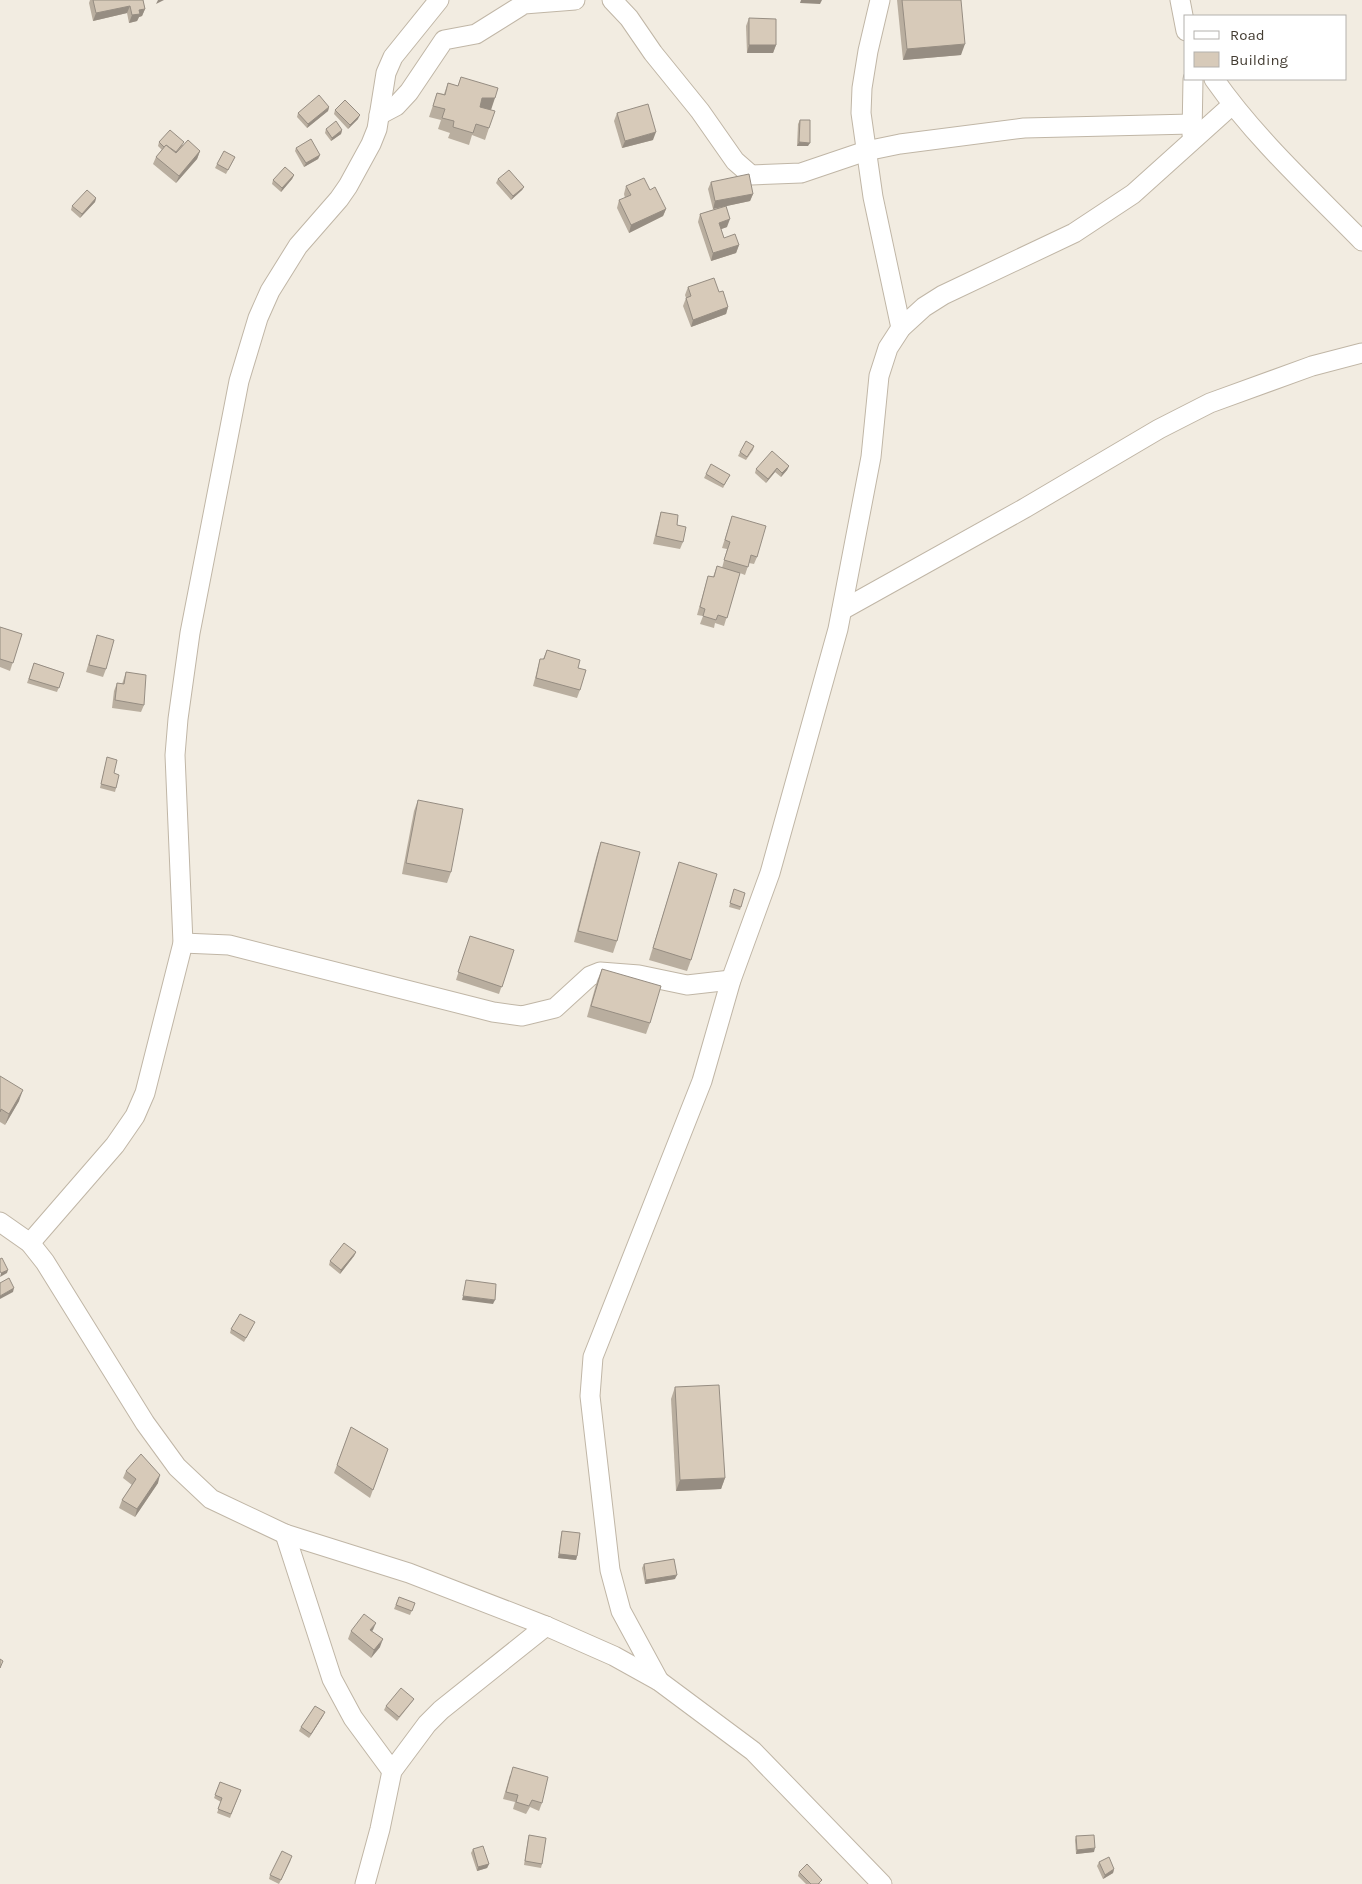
<svg xmlns="http://www.w3.org/2000/svg" width="1362" height="1884" font-family="Karla,sans-serif">
	<style>
		.lines { fill: none; stroke-linecap: round; stroke-linejoin: round }
		.street-casing { stroke: #c0b6a6; stroke-width: 21 }
		.street { stroke: #fff; stroke-width: 19 }
		.wall { fill: #b9ae9f }
		.shaded-wall { fill: #968d82 }
		.building { fill: #d7cab9; stroke: #968d82 }
	</style>
	<rect width="100%" height="100%" fill="#f2ece1"/>
	<g class="lines">
		<!-- street casing -->
		<g class="street-casing">
			<g id="street">
				<polyline points="612,0 629,18 653,53 700,111 735,161 751,175 801,173 866,151 900,144 1024,128 1192,124"/>
				<polyline points="880,0 868,51 862,88 861,113 873,197 901,328"/>
				<polyline points="1180,0 1186,31"/>
				<path d="M1214,79C1256,139 1311,189 1362,241"/>
				<polyline points="379,115 396,106 409,92 444,40 476,34 524,4 575,0"/>
				<polyline points="1192,135 1193,79"/>
				<polyline points="842,610 1025,508 1159,429 1210,403 1312,366 1362,353"/>
				<polyline points="183,943 229,945 493,1012 522,1016 555,1008 590,976 600,972 639,975 687,985 731,980"/>
				<polyline points="0,1222 30,1243 45,1262 145,1423 177,1467 211,1499 285,1534 409,1573 546,1626 614,1656 659,1681 753,1751 882,1884"/>
				<polyline points="30,1243 115,1145 135,1116 145,1093 183,943 175,755 178,719 190,633 239,381 258,318 270,291 298,246 339,199 348,186 371,144 377,129 386,73 393,57 439,0"/>
				<polyline points="285,1534 332,1679 353,1718 392,1771"/>
				<polyline points="659,1681 621,1611 610,1570 590,1396 593,1357 702,1081 731,980 770,873 838,629 871,457 879,376 888,348 901,328 924,307 943,295 1074,233 1133,194 1232,105"/>
				<polyline points="365,1884 380,1829 392,1771 427,1724 441,1710 546,1626"/>
			</g>
		</g>
		<!-- street -->
		<use href="#street" class="street"/>
	</g>
	<!-- wall -->
	<g class="wall">
		<polygon points="90,0 143,0 145,9 142,16 139,17 137,21 129,23 127,13 93,21 89,3"/>
		<polygon points="897,0 961,0 961,55 903,60"/>
		<polygon points="749,18 776,45 773,53 747,53 746,26"/>
		<polygon points="461,77 491,110 489,109 489,128 485,140 472,135 469,145 448,138 450,133 438,129 441,120 429,117 437,93 444,94 448,83 458,86"/>
		<polygon points="329,107 328,111 307,128 297,117 298,113"/>
		<polygon points="335,110 358,119 348,129 334,114"/>
		<polygon points="617,113 653,140 622,148 614,121"/>
		<polygon points="800,120 808,146 797,146 798,124"/>
		<polygon points="326,129 342,130 341,134 331,141 325,133"/>
		<polygon points="159,142 184,145 200,151 197,159 176,183 153,164 156,157 162,150 158,146"/>
		<polygon points="296,148 320,155 318,159 304,167 295,151"/>
		<polygon points="235,157 226,174 215,168 217,164"/>
		<polygon points="294,175 292,179 281,192 272,184 273,180"/>
		<polygon points="498,179 524,187 522,190 511,200 496,183"/>
		<polygon points="711,182 753,194 750,201 726,206 727,227 721,229 724,238 739,245 736,253 711,261 698,222 700,214 721,207 713,209 708,189"/>
		<polygon points="626,186 650,190 666,209 663,216 629,233 617,208 619,200 625,198 624,194"/>
		<polygon points="96,198 95,202 80,218 71,210 72,206"/>
		<polygon points="688,287 719,292 728,307 726,314 691,327 683,306 686,298 685,295"/>
		<polygon points="754,446 753,450 746,460 738,456 740,452"/>
		<polygon points="789,466 787,470 781,477 775,472 766,483 755,473 756,469"/>
		<polygon points="706,474 730,475 723,488 704,478"/>
		<polygon points="661,512 683,542 680,549 653,544 659,519"/>
		<polygon points="732,516 757,557 754,564 749,563 745,575 740,573 724,626 715,623 714,628 700,624 703,616 697,615 708,576 713,577 717,566 722,568 727,549 722,548"/>
		<polygon points="0,627 22,634 10,671 0,667"/>
		<polygon points="97,635 106,669 103,677 86,672"/>
		<polygon points="547,650 578,668 580,690 577,698 533,686 540,659 543,659"/>
		<polygon points="34,663 64,673 57,692 27,683"/>
		<polygon points="126,672 144,705 141,712 112,708 114,691 117,683 122,684"/>
		<polygon points="107,757 114,773 116,788 115,792 100,788"/>
		<polygon points="418,800 451,872 447,883 402,874 414,811"/>
		<polygon points="601,842 617,941 613,953 574,942 597,854"/>
		<polygon points="679,862 691,960 687,971 649,960"/>
		<polygon points="734,889 741,907 740,910 729,907"/>
		<polygon points="470,936 514,950 499,994 456,980"/>
		<polygon points="602,969 650,1023 646,1034 587,1017 597,981"/>
		<polygon points="0,1076 19,1101 5,1125 0,1122"/>
		<polygon points="356,1252 354,1256 340,1274 329,1265 330,1261"/>
		<polygon points="253,1326 244,1342 230,1333 231,1329"/>
		<polygon points="675,1387 725,1478 721,1489 676,1491 671,1399"/>
		<polygon points="351,1427 388,1449 370,1498 334,1473"/>
		<polygon points="126,1471 158,1483 135,1517 119,1508 122,1500 132,1485 123,1478"/>
		<polygon points="562,1531 577,1556 576,1560 558,1558 561,1535"/>
		<polygon points="644,1564 675,1579 645,1584 642,1568"/>
		<polygon points="399,1597 415,1603 410,1615 394,1609"/>
		<polygon points="351,1631 372,1631 380,1647 371,1658 348,1639"/>
		<polygon points="414,1699 412,1702 397,1721 384,1710 386,1706"/>
		<polygon points="323,1716 309,1738 299,1731 301,1727"/>
		<polygon points="510,1775 542,1803 539,1811 530,1807 526,1814 513,1809 515,1802 503,1799"/>
		<polygon points="220,1782 241,1790 230,1818 217,1813 221,1802 214,1798"/>
		<polygon points="529,1835 542,1864 541,1868 524,1865 528,1839"/>
		<polygon points="1076,1836 1094,1852 1076,1854 1075,1840"/>
		<polygon points="473,1849 489,1864 487,1868 477,1871 471,1853"/>
		<polygon points="291,1860 279,1884 269,1879 270,1875"/>
		<polygon points="1099,1862 1114,1869 1113,1873 1103,1879 1097,1866"/>
		<polygon points="799,1872 821,1884 806,1884 798,1876"/>
	</g>
	<!-- shaded-wall -->
	<g class="shaded-wall">
		<polygon points="158,0 164,0 156,4"/>
		<polygon points="801,0 822,0 820,4 800,3"/>
		<polygon points="130,6 127,13 93,21 96,13"/>
		<polygon points="145,9 142,16 139,17 137,21 129,23 132,15 139,10"/>
		<polygon points="965,44 961,55 903,60 907,49"/>
		<polygon points="749,45 776,45 773,53 747,53"/>
		<polygon points="482,98 495,98 491,110 478,109"/>
		<polygon points="329,107 328,111 307,128 308,124"/>
		<polygon points="360,115 358,119 348,129 350,125"/>
		<polygon points="342,130 341,134 331,141 332,138"/>
		<polygon points="656,132 653,140 622,148 625,141"/>
		<polygon points="799,142 810,143 808,146 797,146"/>
		<polygon points="200,151 197,159 176,183 179,176"/>
		<polygon points="320,155 318,159 304,167 306,163"/>
		<polygon points="294,175 292,179 281,192 282,188"/>
		<polygon points="524,187 522,190 511,200 513,196"/>
		<polygon points="753,194 750,201 713,209 715,201"/>
		<polygon points="96,198 95,202 80,218 82,214"/>
		<polygon points="666,209 663,216 629,233 631,225"/>
		<polygon points="730,219 727,227 716,231 719,223"/>
		<polygon points="739,245 736,253 711,261 713,253"/>
		<polygon points="728,307 726,314 691,327 693,320"/>
		<polygon points="789,466 787,470 781,477 782,473"/>
		<polygon points="777,468 775,472 766,483 768,479"/>
		<polygon points="23,1090 19,1101 5,1125 9,1114"/>
		<polygon points="356,1252 354,1256 340,1274 341,1270"/>
		<polygon points="8,1270 7,1273 0,1277 1,1273"/>
		<polygon points="14,1288 13,1292 0,1299 0,1296"/>
		<polygon points="463,1296 495,1300 493,1304 462,1300"/>
		<polygon points="160,1475 158,1483 135,1517 137,1509"/>
		<polygon points="725,1478 721,1489 676,1491 680,1480"/>
		<polygon points="559,1554 577,1556 576,1560 558,1558"/>
		<polygon points="677,1575 675,1579 645,1584 646,1580"/>
		<polygon points="376,1623 373,1630 367,1637 370,1630"/>
		<polygon points="383,1639 380,1647 371,1658 374,1650"/>
		<polygon points="325,1712 323,1716 309,1738 311,1734"/>
		<polygon points="1095,1848 1094,1852 1076,1854 1077,1850"/>
		<polygon points="489,1864 487,1868 477,1871 478,1867"/>
		<polygon points="1114,1869 1113,1873 1103,1879 1105,1875"/>
	</g>
	<!-- building -->
	<g class="building">
		<polygon points="93,0 143,0 145,9 139,10 140,14 132,15 130,6 96,13"/>
		<polygon points="902,0 961,0 965,44 907,49"/>
		<polygon points="749,18 776,19 776,45 749,45"/>
		<polygon points="461,77 498,88 495,98 482,98 480,107 495,111 489,128 476,124 473,133 453,127 454,121 442,118 445,109 433,106 437,93 445,95 448,83 458,86"/>
		<polygon points="319,95 329,107 308,124 298,113"/>
		<polygon points="345,100 360,115 350,125 335,110"/>
		<polygon points="648,104 656,132 625,141 617,113"/>
		<polygon points="800,120 810,120 810,143 799,142"/>
		<polygon points="336,121 342,130 332,138 326,129"/>
		<polygon points="170,130 184,142 176,152 166,145 164,147 159,142"/>
		<polygon points="311,139 320,155 306,163 296,148"/>
		<polygon points="188,140 200,151 179,176 156,157 166,145 176,153"/>
		<polygon points="224,151 235,157 228,170 217,164"/>
		<polygon points="285,167 294,175 282,188 273,180"/>
		<polygon points="509,170 524,187 513,196 498,179"/>
		<polygon points="749,174 753,194 715,201 711,182"/>
		<polygon points="644,178 650,190 655,187 666,209 631,225 619,200 631,195 626,186"/>
		<polygon points="87,190 96,198 82,214 72,206"/>
		<polygon points="726,206 730,219 719,223 724,238 735,234 739,245 713,253 700,214"/>
		<polygon points="714,278 719,292 723,291 728,307 693,320 686,298 691,296 688,287"/>
		<polygon points="746,441 754,446 747,457 740,452"/>
		<polygon points="772,451 789,466 782,473 777,468 768,479 756,469"/>
		<polygon points="711,464 730,475 724,485 706,474"/>
		<polygon points="661,512 678,515 677,525 686,527 683,542 656,536"/>
		<polygon points="732,516 766,526 757,557 751,555 748,567 724,560 730,542 725,540"/>
		<polygon points="717,566 740,573 727,618 718,615 716,620 703,616 705,609 700,607 708,576 714,577"/>
		<polygon points="0,627 22,634 13,663 0,659"/>
		<polygon points="97,635 114,640 106,669 89,665"/>
		<polygon points="547,650 580,660 578,668 586,670 580,690 536,678 540,659 544,659"/>
		<polygon points="34,663 64,673 59,688 29,679"/>
		<polygon points="126,672 146,675 144,705 115,700 117,683 124,684"/>
		<polygon points="107,757 117,760 114,773 119,775 116,788 101,784"/>
		<polygon points="418,800 463,809 451,872 406,863"/>
		<polygon points="601,842 640,852 617,941 578,931"/>
		<polygon points="679,862 717,874 691,960 653,948"/>
		<polygon points="734,889 745,893 741,907 730,903"/>
		<polygon points="470,936 514,950 502,987 458,972"/>
		<polygon points="602,969 661,986 650,1023 591,1006"/>
		<polygon points="0,1076 23,1090 9,1114 1,1109 0,1112"/>
		<polygon points="344,1243 356,1252 341,1270 330,1261"/>
		<polygon points="2,1258 8,1270 1,1273 0,1271 0,1259"/>
		<polygon points="9,1278 14,1288 0,1296 0,1283"/>
		<polygon points="466,1280 496,1284 495,1300 463,1296"/>
		<polygon points="240,1314 255,1322 246,1338 231,1329"/>
		<polygon points="719,1385 725,1478 680,1480 675,1387"/>
		<polygon points="351,1427 388,1449 373,1490 337,1465"/>
		<polygon points="141,1454 160,1475 137,1509 122,1500 136,1479 126,1471"/>
		<polygon points="562,1531 580,1533 577,1556 559,1554"/>
		<polygon points="674,1559 677,1575 646,1580 644,1564"/>
		<polygon points="399,1597 415,1603 412,1611 396,1605"/>
		<polygon points="364,1614 376,1623 370,1630 383,1639 374,1650 351,1631"/>
		<polygon points="0,1659 3,1661 0,1668"/>
		<polygon points="401,1688 414,1699 399,1717 386,1706"/>
		<polygon points="315,1706 325,1712 311,1734 301,1727"/>
		<polygon points="513,1767 548,1777 542,1803 532,1800 529,1806 516,1802 518,1795 506,1792"/>
		<polygon points="220,1782 241,1790 231,1814 218,1809 222,1798 215,1795"/>
		<polygon points="529,1835 546,1838 542,1864 525,1861"/>
		<polygon points="1094,1835 1095,1848 1077,1850 1076,1836"/>
		<polygon points="483,1846 489,1864 478,1867 473,1849"/>
		<polygon points="282,1851 292,1856 281,1880 270,1875"/>
		<polygon points="1109,1857 1114,1869 1105,1875 1099,1862"/>
		<polygon points="807,1864 822,1880 818,1884 811,1884 799,1872"/>
	</g>
	<!-- legend -->
	<rect x="1184" y="15" width="162" height="65" fill="#ffffff" stroke="#b4b1ad"/>
	<rect x="1194" y="31" width="25" height="8" fill="#ffffff" stroke="#b4b1ad"/>
	<text x="1230" y="40" font-size="15" fill="#433c32">Road</text>
	<rect x="1194" y="52" width="25" height="15" fill="#d7cab9" stroke="#b4b1ad"/>
	<text x="1230" y="65" font-size="15" fill="#433c32">Building</text>
</svg>
